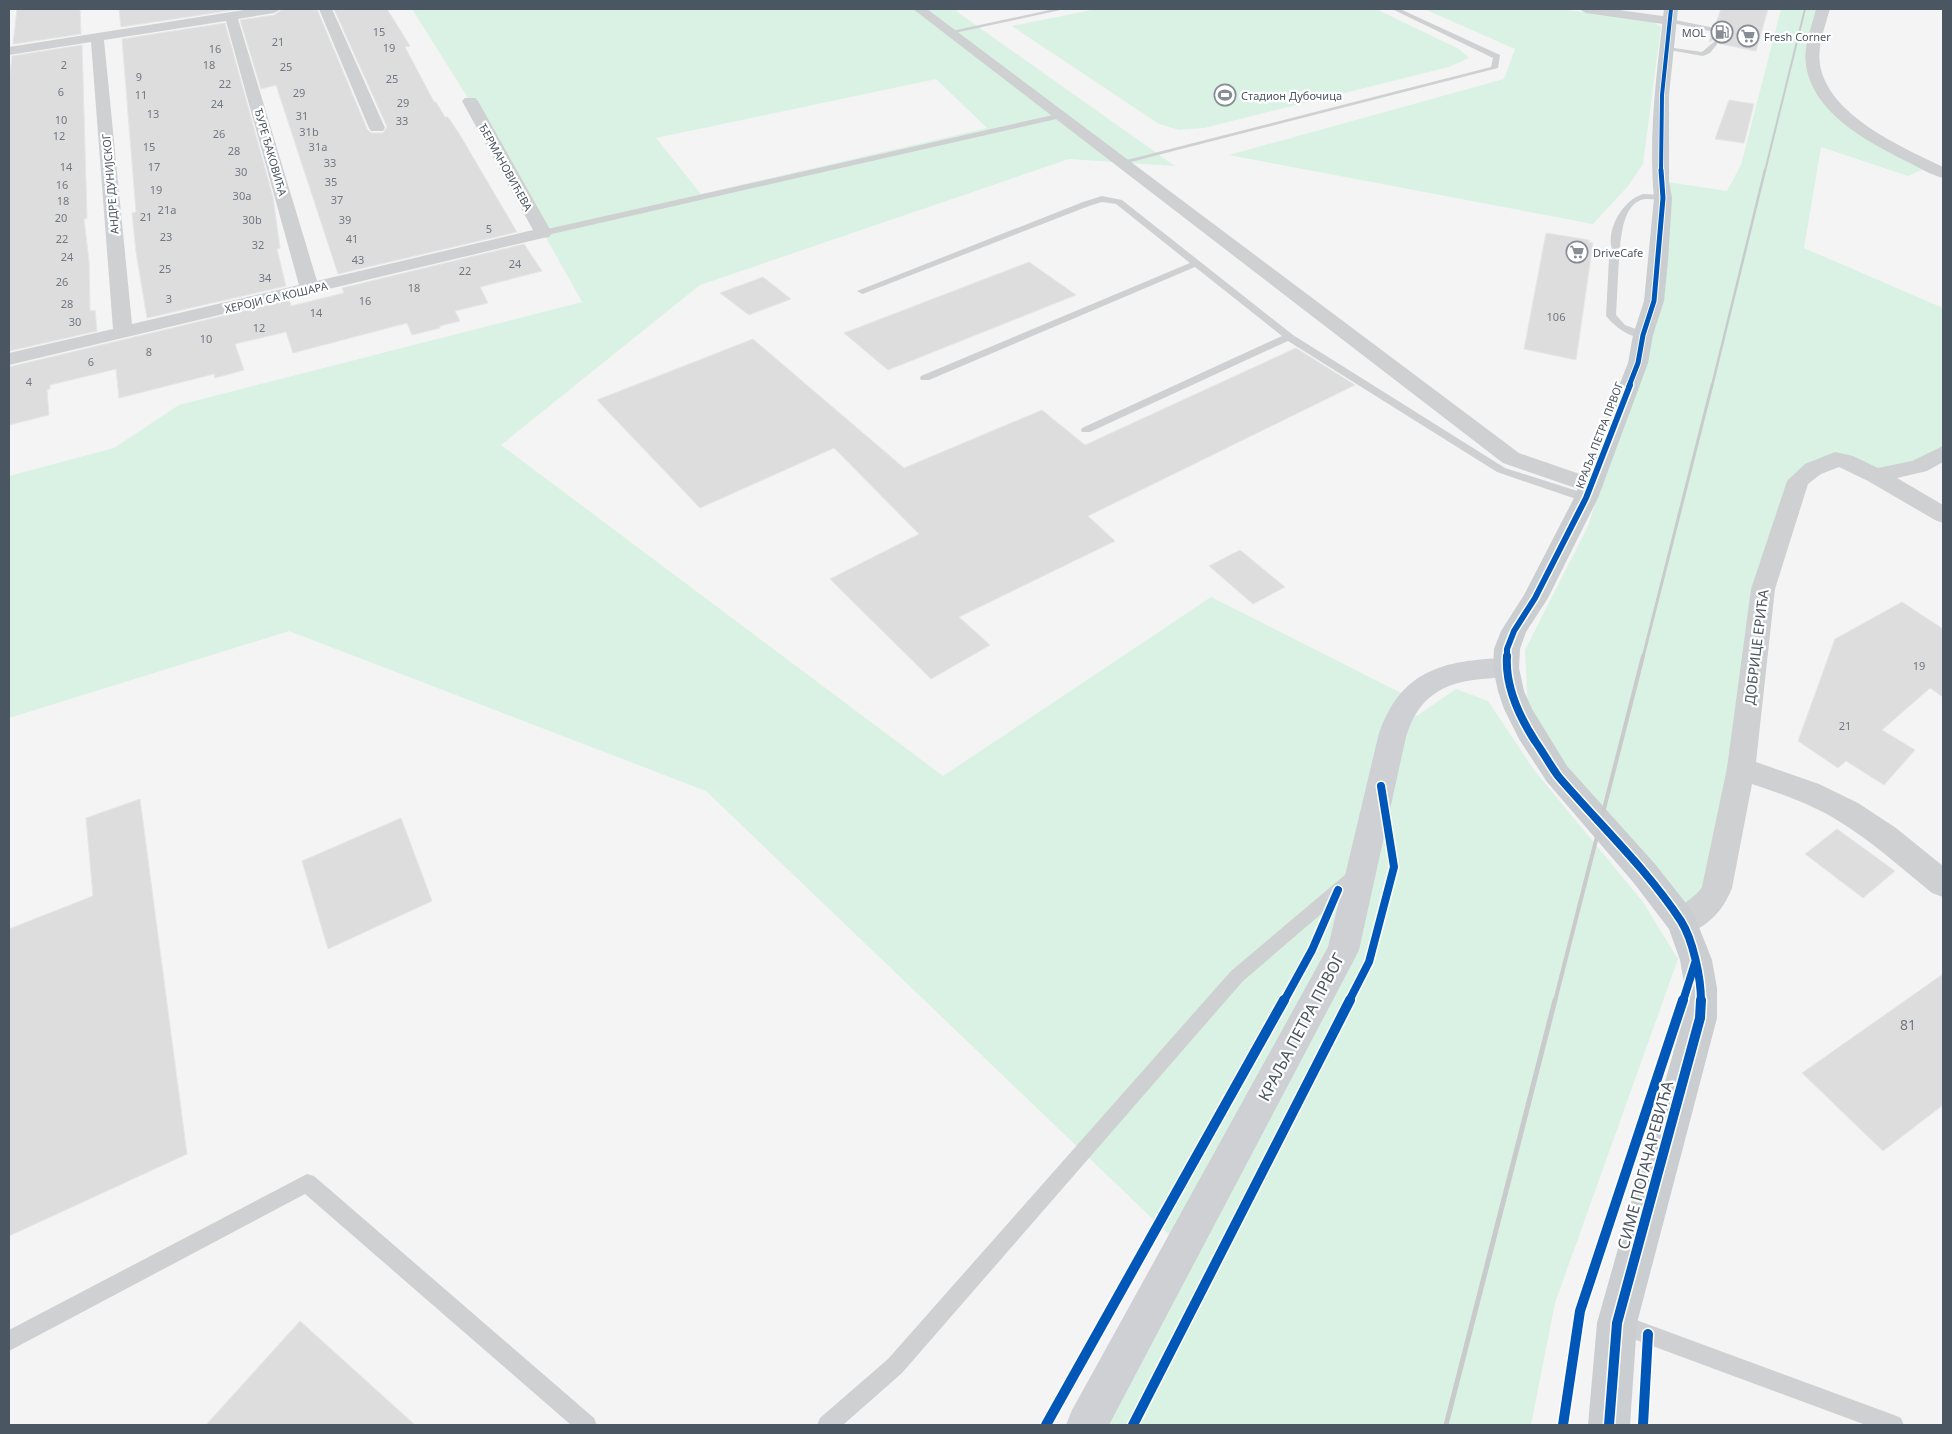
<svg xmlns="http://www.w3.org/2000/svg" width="1952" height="1434" font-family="'Noto Sans',sans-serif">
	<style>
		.green { fill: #d9f2e3; fill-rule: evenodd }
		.building { fill: #ddddde; stroke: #e5e6e7 }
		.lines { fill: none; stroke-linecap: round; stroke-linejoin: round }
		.service { fill: #ced0d2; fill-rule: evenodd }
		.minor { fill: #ced0d2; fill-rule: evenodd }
		.secondary { fill: #ced0d4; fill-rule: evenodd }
		.primary { fill: #caced1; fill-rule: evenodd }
		.rail-far4 { stroke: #c9cacc; stroke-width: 2 }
		.rail-far3 { stroke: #c9cacc; stroke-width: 2.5 }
		.rail-far2 { stroke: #c9cacc; stroke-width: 3 }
		.rail-far1 { stroke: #c9cacc; stroke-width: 4 }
		.rail { stroke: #c9cacc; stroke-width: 5 }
		.cycleway-far4-casing { stroke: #fff; stroke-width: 5.5 }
		.cycleway-far3-casing { stroke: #fff; stroke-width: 7 }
		.cycleway-far2-casing { stroke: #fff; stroke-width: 9 }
		.cycleway-far1-casing { stroke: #fff; stroke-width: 11 }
		.cycleway-casing { stroke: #fff; stroke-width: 13 }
		.cycleway-far4 { stroke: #0057b8; stroke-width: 4 }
		.cycleway-far3 { stroke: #0057b8; stroke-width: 5 }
		.cycleway-far2 { stroke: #0057b8; stroke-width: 6 }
		.cycleway-far1 { stroke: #0057b8; stroke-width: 8 }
		.cycleway { stroke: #0057b8; stroke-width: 10 }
		.labels { text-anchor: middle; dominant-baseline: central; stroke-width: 4.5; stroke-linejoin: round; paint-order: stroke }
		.number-label { font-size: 11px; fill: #707881 }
		.far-poi-label { font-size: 11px; fill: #4a5661; stroke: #fff; text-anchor: start }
		.far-street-label { font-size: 11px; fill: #4a5661; stroke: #fff }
		.street-label { font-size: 14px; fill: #4a5661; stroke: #fff }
		.near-number-label { font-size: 14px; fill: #707881 }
		.near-street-label { font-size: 16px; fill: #4a5661; stroke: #fff }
	</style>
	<rect width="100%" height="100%" fill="#f4f4f4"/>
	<!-- green -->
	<g class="green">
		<path d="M412,9H962L956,11L1175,166L1069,159L700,285L501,445L943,776L1211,597L1411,698L1398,720L1418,715L1456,689L1488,701L1534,770L1643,902L1678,959L1555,1303L1531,1425H1075L1182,1247L706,791L289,631L9,718V476L114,448L179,405L582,302L470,101ZM936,79L987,128L701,194L656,138Z"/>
		<polygon points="1097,9 1376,9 1459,49 1469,58 1449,67 1204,128 1179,130 1159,124 1012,26"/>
		<polygon points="1424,9 1559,9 1640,19 1650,20 1661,27 1643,164 1628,186 1593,224 1229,155 1504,79 1515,49"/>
		<polygon points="1781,9 1821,9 1813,65 1847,117 1930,166 1908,176 1821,147 1804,248 1943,308 1943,453 1919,466 1876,476 1845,461 1813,469 1763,589 1723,863 1682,922 1529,731 1525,650 1588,526 1638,363 1661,181 1727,191 1741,165"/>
	</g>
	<!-- building -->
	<g class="building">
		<polygon points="17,9 80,9 81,34 13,44"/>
		<polygon points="119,9 240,9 121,27"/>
		<polygon points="283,9 317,9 367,129 371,133 383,133 387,127 334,9 387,9 410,46 405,47 434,102 436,102 445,117 448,117 460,135 517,232 338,274 276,85 261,89 240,20 274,15"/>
		<polygon points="1721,9 1768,9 1756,51 1720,44 1715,39 1709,42"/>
		<polygon points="225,23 273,197 280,248 277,249 286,286 147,318 136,252 132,213 136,212 122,39"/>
		<polygon points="82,45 87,218 84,219 89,261 90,311 95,310 97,331 9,351 9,74 10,74 12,56"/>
		<polygon points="1729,100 1754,104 1744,143 1715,139"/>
		<polygon points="1546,233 1589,240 1589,242 1593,243 1576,360 1524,349"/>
		<polygon points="524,244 542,271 480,287 488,303 455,311 460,321 440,326 440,328 412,335 407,323 293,353 286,332 235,344 244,370 215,378 214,374 119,398 116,369 50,385 50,389 47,390 49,415 9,425 9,367 289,300 291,306 344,293 342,288"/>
		<polygon points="1029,262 1076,295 888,370 844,333"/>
		<polygon points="763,277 791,299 749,315 720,293"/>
		<polygon points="753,339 904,468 1042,410 1085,445 1296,348 1355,385 1088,516 1115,541 959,617 990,645 931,679 830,579 919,534 834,448 700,508 597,400"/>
		<polygon points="1240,550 1285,587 1253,604 1209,566"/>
		<polygon points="1902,602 1943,629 1943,697 1930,688 1882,730 1915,750 1884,785 1846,761 1838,768 1798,741 1835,639"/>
		<polygon points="140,799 187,1154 9,1236 9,929 93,896 86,818"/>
		<polygon points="401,818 432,901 328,949 302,861"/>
		<polygon points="1837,829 1895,871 1863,898 1805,854"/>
		<polygon points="1943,974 1943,1105 1883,1151 1802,1073"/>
		<polygon points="300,1321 415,1425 206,1425"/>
	</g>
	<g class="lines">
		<!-- service -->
		<g class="service">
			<polygon points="1054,9 1065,9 950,34 947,32"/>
			<polygon points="1392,9 1400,9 1500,55 1498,68 1123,164 1119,162 1491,67 1493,58"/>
			<polygon points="1670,19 1710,27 1713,29 1710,31 1668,22 1668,20"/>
			<polygon points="1715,41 1718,43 1710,53 1703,56 1663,49 1667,47 1702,52"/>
			<polygon points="1062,113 1066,115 1065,117 543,236 539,233 543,230"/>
			<path d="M1643,194L1663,195L1667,198C1662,202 1655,199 1648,199C1625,199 1622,230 1620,247L1615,250L1612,249C1606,229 1623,200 1643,194Z"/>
			<polygon points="1102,196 1122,200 1293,335 1505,468 1590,495 1592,498 1590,501 1582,501 1497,472 1288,341 1090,432 1082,432 1081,430 1082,428 1282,336 1195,267 929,380 921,380 920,378 921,376 1190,263 1116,204 1102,202 1089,206 865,293 862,294 857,291 1083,202"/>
			<path d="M1614,255L1619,258L1616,315L1625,325L1646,333V337C1632,340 1615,327 1606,316L1609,258Z"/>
			<polygon points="1357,867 1362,869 1365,874 1362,879 1243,981 902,1373 843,1425 817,1425 820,1418 888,1359 1231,971 1352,869"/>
			<polygon points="307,1174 314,1176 594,1418 597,1425 571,1425 305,1194 9,1351 9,1330"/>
			<polygon points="1620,1314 1894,1415 1901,1418 1904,1425 1866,1425 1620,1334 1613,1331 1610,1324 1613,1317"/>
		</g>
		<!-- minor -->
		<g class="minor">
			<path d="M250,9H281L274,13L238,19L317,281L533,230L462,101L465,98H475L478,101L552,233L549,237L543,238L9,365V353L113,329L91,42L9,55V47ZM226,21L299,285L132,324L104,40Z"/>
			<polygon points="319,9 332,9 385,128 383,131 371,131 369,128"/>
			<polygon points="913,9 927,9 1519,453 1600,481 1603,486 1600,491 1592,493 1584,491 1503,463"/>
			<polygon points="1579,9 1612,9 1670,17 1677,21 1670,25 1586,13"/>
			<path d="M1816,9H1830C1825,26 1817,47 1820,65C1829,116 1902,147 1943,167V178C1931,175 1920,168 1908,162C1870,143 1813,114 1806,65C1803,47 1812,26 1816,9Z"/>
			<path d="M1943,446V462L1927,471L1897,478L1943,505V523L1935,520L1868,481L1839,467L1821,474L1808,484L1775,589L1756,762L1819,784L1858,803L1896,828L1943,866V897L1932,893C1901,868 1872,841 1837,820C1811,804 1781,794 1752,784L1732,888C1722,913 1707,927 1682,936L1671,932L1666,922C1674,906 1692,902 1702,887L1727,768L1751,589L1787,481L1805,464L1835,452L1853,456L1878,468L1912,461Z"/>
		</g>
		<!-- secondary -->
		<path class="secondary" d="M1506,658L1515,661L1519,668L1515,675C1504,678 1492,678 1481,679C1441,683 1418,698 1406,737L1359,950L1354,960L1109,1425H1066L1072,1410L1328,947L1378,737C1399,671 1442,660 1506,658Z"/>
		<!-- primary -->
		<path class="primary" d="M1664,9H1678L1669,95V181L1672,198L1668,261L1664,301L1653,335L1648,363L1598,498L1548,598L1526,632L1520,649L1519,668L1524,691L1532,709L1567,766L1655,864L1693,912L1712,960L1717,988V1018L1637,1323L1630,1425H1588L1597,1323L1683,1018L1685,988L1680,960L1669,929L1633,882L1547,782L1519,739L1504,709L1498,691L1493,668L1494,649L1501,631L1524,595L1574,498L1628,363L1633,335L1644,301L1654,198C1648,135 1657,71 1664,9Z"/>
		<!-- rail-far4 -->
		<polyline class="rail-far4" points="1765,171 1805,9"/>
		<!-- rail-far3 -->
		<polyline class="rail-far3" points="1712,386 1765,170"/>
		<!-- rail-far2 -->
		<polyline class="rail-far2" points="1643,657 1712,385"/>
		<!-- rail-far1 -->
		<polyline class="rail-far1" points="1555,1001 1643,656"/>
		<!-- rail -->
		<polyline class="rail" points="1446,1425 1555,1000"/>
		<!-- cycleway-far4 casing -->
		<g class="cycleway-far4-casing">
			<polyline id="cycleway-far4" points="1661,171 1662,95 1671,9"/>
		</g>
		<!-- cycleway-far3 casing -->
		<g class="cycleway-far3-casing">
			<polyline id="cycleway-far3" points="1629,386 1638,363 1643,335 1654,301 1663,198 1661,170"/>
		</g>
		<!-- cycleway-far2 casing -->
		<g class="cycleway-far2-casing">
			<polyline id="cycleway-far2" points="1507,657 1507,649 1514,631 1535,598 1586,498 1630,385"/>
		</g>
		<!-- cycleway-far1 casing -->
		<g class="cycleway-far1-casing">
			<g id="cycleway-far1">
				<path d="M1507,656C1505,686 1519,716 1535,741C1543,752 1550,765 1558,776C1599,824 1646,868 1681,921C1693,940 1701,978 1701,1001"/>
				<polyline points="1284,1001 1312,950 1338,890"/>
				<polyline points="1349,1001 1369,962 1394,867 1381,786"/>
				<polyline points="1683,1001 1695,963"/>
			</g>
		</g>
		<!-- cycleway casing -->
		<g class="cycleway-casing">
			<g id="cycleway">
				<polyline points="1046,1425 1284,1000"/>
				<polyline points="1133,1425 1350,1000"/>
				<polyline points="1563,1425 1580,1311 1683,1000"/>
				<polyline points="1609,1425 1617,1323 1700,1018 1701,1000"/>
				<polyline points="1643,1425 1648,1334"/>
			</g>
		</g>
		<!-- cycleway-far4 -->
		<use href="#cycleway-far4" class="cycleway-far4"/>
		<!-- cycleway-far3 -->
		<use href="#cycleway-far3" class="cycleway-far3"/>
		<!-- cycleway-far2 -->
		<use href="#cycleway-far2" class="cycleway-far2"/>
		<!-- cycleway-far1 -->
		<use href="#cycleway-far1" class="cycleway-far1"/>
		<!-- cycleway -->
		<use href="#cycleway" class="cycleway"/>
	</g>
	<!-- icons -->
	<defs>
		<g id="fuel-ring" transform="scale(1.125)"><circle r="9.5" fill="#fff" stroke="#868d94" stroke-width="1.5"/><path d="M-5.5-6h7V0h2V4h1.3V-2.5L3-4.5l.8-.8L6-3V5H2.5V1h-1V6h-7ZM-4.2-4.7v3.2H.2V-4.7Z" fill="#868d94"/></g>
		<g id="supermarket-ring" transform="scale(1.125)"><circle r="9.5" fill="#fff" stroke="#868d94" stroke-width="1.5"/><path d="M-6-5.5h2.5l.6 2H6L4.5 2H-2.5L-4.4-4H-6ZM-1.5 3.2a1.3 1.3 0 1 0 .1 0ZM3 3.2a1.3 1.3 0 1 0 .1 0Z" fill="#868d94"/></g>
		<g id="stadium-ring" transform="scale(1.125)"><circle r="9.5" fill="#fff" stroke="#868d94" stroke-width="1.5"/><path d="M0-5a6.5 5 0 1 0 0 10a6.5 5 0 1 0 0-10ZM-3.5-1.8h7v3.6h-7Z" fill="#868d94"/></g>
	</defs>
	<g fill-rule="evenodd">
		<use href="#fuel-ring" x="1722" y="32"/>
		<use href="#supermarket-ring" x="1748" y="36"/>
		<use href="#stadium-ring" x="1225" y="95"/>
		<use href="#supermarket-ring" x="1577" y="252"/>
	</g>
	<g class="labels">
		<!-- number labels -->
		<g class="number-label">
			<text x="379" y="31">15</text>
			<text x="278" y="41">21</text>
			<text x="389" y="47">19</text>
			<text x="215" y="48">16</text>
			<text x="64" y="64">2</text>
			<text x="209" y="64">18</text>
			<text x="286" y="66">25</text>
			<text x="139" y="76">9</text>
			<text x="392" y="78">25</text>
			<text x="225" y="83">22</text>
			<text x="61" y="91">6</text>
			<text x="299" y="92">29</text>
			<text x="141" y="94">11</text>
			<text x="403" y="102">29</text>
			<text x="217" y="103">24</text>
			<text x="153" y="113">13</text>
			<text x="302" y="115">31</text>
			<text x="61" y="119">10</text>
			<text x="402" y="120">33</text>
			<text x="309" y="131">31b</text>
			<text x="219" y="133">26</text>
			<text x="59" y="135">12</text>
			<text x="149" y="146">15</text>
			<text x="318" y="146">31a</text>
			<text x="234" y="150">28</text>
			<text x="330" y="162">33</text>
			<text x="66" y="166">14</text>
			<text x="154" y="166">17</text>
			<text x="241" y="171">30</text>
			<text x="331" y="181">35</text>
			<text x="62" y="184">16</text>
			<text x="156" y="189">19</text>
			<text x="242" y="195">30a</text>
			<text x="337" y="199">37</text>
			<text x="63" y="200">18</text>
			<text x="167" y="209">21a</text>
			<text x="146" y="216">21</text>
			<text x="61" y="217">20</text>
			<text x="252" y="219">30b</text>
			<text x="345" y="219">39</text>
			<text x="489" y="228">5</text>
			<text x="166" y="236">23</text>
			<text x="62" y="238">22</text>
			<text x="352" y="238">41</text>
			<text x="258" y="244">32</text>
			<text x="67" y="256">24</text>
			<text x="358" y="259">43</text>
			<text x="515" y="263">24</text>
			<text x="165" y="268">25</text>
			<text x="465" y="270">22</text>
			<text x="265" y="277">34</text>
			<text x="62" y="281">26</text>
			<text x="414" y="287">18</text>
			<text x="169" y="298">3</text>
			<text x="365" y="300">16</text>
			<text x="67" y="303">28</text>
			<text x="316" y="312">14</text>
			<text x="1556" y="316">106</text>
			<text x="75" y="321">30</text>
			<text x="259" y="327">12</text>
			<text x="206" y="338">10</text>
			<text x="149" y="351">8</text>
			<text x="91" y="361">6</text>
			<text x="29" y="381">4</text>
			<text x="1919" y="665">19</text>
			<text x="1845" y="725">21</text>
		</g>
		<!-- far-poi labels -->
		<g class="far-poi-label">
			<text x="1706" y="32" text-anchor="end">MOL</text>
			<text x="1764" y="36">Fresh Corner</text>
			<text x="1241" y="95">Стадион Дубочица</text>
			<text x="1593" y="252">DriveCafe</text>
		</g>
		<!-- far-street labels -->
		<g class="far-street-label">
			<text transform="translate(271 152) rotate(74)">ЂУРЕ ЂАКОВИЋА</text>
			<text transform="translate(506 167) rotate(61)">ЂЕРМАНОВИЋЕВА</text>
			<text transform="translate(110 184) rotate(-95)">АНДРЕ ДУНИЈСКОГ</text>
			<text transform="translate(276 297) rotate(-13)">ХЕРОЈИ СА КОШАРА</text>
			<text transform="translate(1599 435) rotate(-69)">КРАЉА ПЕТРА ПРВОГ</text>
		</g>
		<!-- street labels -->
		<g class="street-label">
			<text transform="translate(1756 647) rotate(-83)">ДОБРИЦЕ ЕРИЋА</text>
		</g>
		<!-- near-number labels -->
		<g class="near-number-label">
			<text x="1908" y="1024">81</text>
		</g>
		<!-- near-street labels -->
		<g class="near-street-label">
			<text transform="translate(1301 1027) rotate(-62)">КРАЉА ПЕТРА ПРВОГ</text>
			<text transform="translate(1645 1165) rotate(-75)">СИМЕ ПОГАЧАРЕВИЋА</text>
		</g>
	</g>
	<!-- border -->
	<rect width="1952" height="1434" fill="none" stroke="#4a5661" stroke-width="20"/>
</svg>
